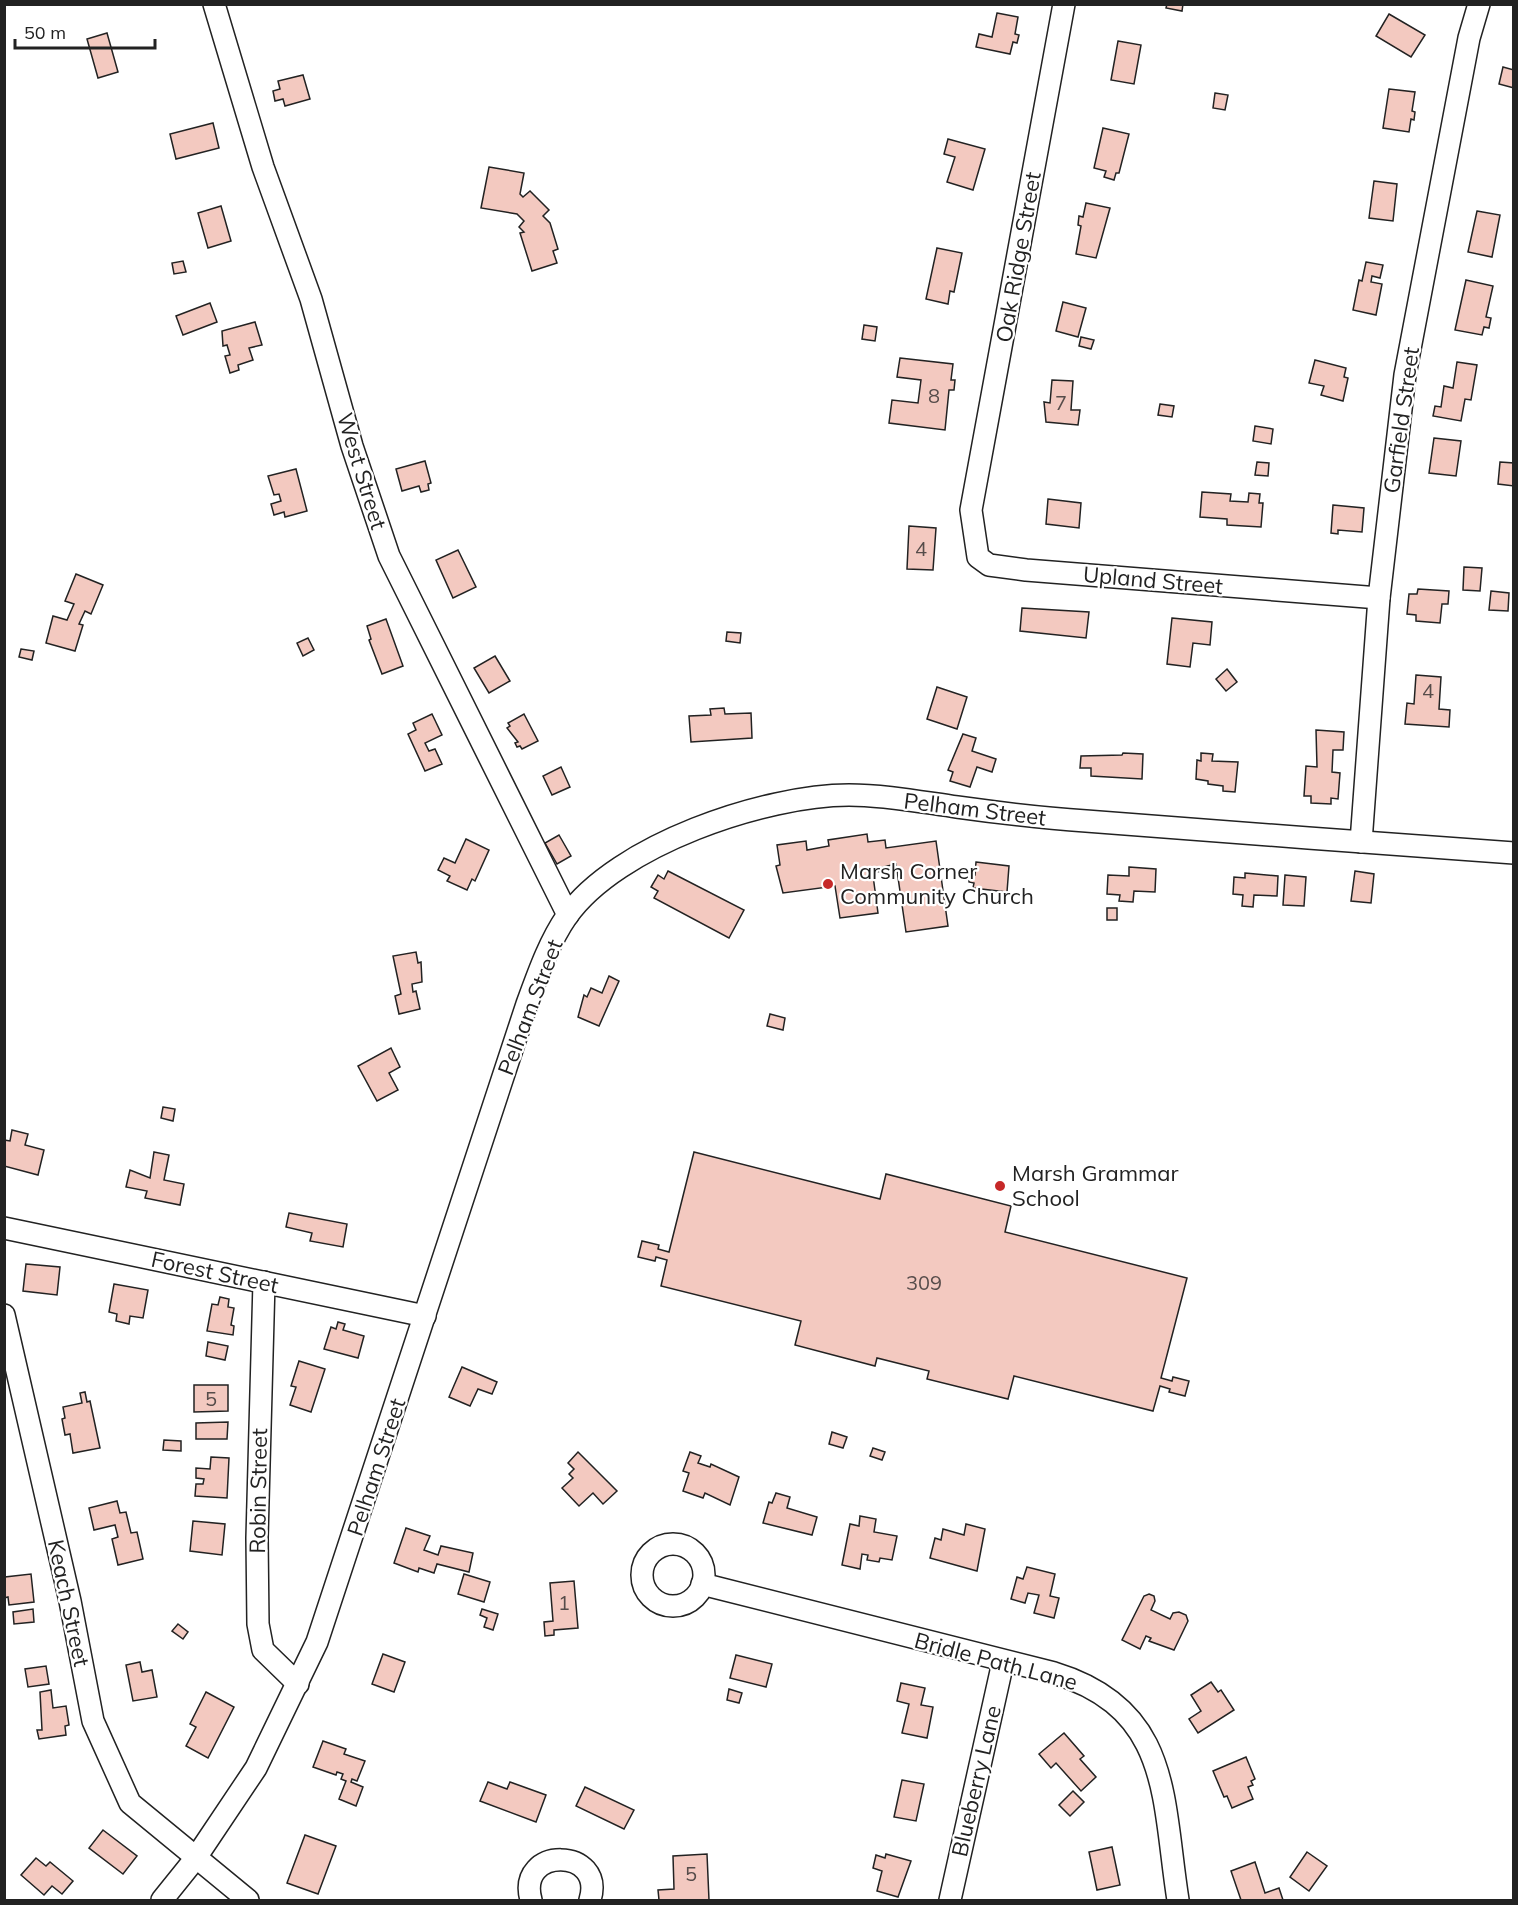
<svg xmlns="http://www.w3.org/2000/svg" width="1518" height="1905" font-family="Mulish,sans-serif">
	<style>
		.building { fill: #f3c9c0; stroke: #222; stroke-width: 1.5 }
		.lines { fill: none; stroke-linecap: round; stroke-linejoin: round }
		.minor-casing { stroke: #222; stroke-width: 24 }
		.minor { stroke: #fff; stroke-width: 21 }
		.poi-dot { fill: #c62828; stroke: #fff; stroke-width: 2 }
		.labels { text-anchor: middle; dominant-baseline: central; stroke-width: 4.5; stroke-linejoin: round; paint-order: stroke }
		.number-label { font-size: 20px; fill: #564c4a }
		.street-label { font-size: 22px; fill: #222; stroke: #fff }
		.poi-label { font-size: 22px; fill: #222; stroke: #fff; text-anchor: start }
	</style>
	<rect width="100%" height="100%" fill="#fff"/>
	<!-- building -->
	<g class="building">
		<polygon points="1167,4 1183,4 1182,11 1166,8"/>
		<polygon points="997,13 1018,17 1015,34 1019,35 1017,43 1013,42 1010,54 976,47 979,34 992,37"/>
		<polygon points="1389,14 1425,35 1411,57 1376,36"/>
		<polygon points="107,33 118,72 98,78 87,39"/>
		<polygon points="1118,41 1141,45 1134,84 1111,80"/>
		<polygon points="1503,67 1514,70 1514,88 1499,84"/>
		<polygon points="303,75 310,99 285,106 283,99 275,101 273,91 280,89 278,81"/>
		<polygon points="1389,89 1415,92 1412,111 1415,112 1414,120 1411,119 1409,132 1383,128"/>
		<polygon points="1215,93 1228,95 1225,110 1213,108"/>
		<polygon points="213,123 219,148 176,159 170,134"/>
		<polygon points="1103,128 1129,134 1119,173 1116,173 1114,180 1104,177 1106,171 1094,168"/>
		<polygon points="948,139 985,149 973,190 947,182 955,157 944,154"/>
		<polygon points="489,167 524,173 520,194 523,197 530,191 549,210 543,216 550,223 558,249 553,251 557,263 532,271 520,233 524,232 519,227 524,221 517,214 481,208"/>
		<polygon points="1374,181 1397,184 1393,221 1369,218"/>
		<polygon points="1086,203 1110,208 1096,258 1076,254 1081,226 1078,225 1079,216 1083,217"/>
		<polygon points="221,206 231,241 208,248 198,213"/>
		<polygon points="1477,211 1500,215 1492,257 1468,252"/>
		<polygon points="937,248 962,253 954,292 950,291 948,304 926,299"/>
		<polygon points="183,261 186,272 174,274 172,263"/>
		<polygon points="1366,262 1383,265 1380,278 1372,276 1371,282 1382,284 1376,315 1353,310 1359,280 1362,281"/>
		<polygon points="1466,280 1493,286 1486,317 1491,318 1489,328 1484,327 1482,335 1455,330"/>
		<polygon points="1063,302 1086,308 1078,337 1056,331"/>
		<polygon points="210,303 217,322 183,335 176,316"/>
		<polygon points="255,322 262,345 249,348 253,360 238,365 239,370 230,373 225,356 230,355 227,345 223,346 222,331"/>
		<polygon points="864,325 877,327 875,341 862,339"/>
		<polygon points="1081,337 1094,340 1091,349 1079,346"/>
		<polygon points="900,358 953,364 951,380 955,380 954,390 949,390 945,430 889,423 892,400 918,403 921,380 897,377"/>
		<polygon points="1315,360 1346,368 1344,377 1348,378 1343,401 1321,395 1324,386 1309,383"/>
		<polygon points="1457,362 1477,365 1471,400 1465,399 1461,421 1433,416 1435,406 1441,407 1444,386 1453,388"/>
		<polygon points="1052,380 1073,381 1071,410 1080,410 1078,425 1046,422 1044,402 1050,403"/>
		<polygon points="1160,404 1174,406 1172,417 1158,415"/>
		<polygon points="1255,426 1273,429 1271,444 1253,441"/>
		<polygon points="1434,438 1461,441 1456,476 1429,473"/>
		<polygon points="425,461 431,483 428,484 429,490 421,492 419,486 402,491 396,469"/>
		<polygon points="1257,462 1269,463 1268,476 1255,475"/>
		<polygon points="1500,462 1514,463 1514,486 1498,484"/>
		<polygon points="296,469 307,511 285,517 284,512 274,515 271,504 281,501 279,494 274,495 268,476"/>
		<polygon points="1202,492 1231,494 1230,501 1248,502 1249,493 1260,494 1259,503 1263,503 1261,527 1227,525 1227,519 1200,517"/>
		<polygon points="1048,499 1081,503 1079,528 1046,524"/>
		<polygon points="1333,505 1364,508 1362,532 1338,530 1338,534 1331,533"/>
		<polygon points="909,526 936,528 933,570 907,569"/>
		<polygon points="458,550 476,587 453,598 436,560"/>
		<polygon points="1464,567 1482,568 1480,591 1463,590"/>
		<polygon points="76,574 103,585 91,614 85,611 79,624 83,625 75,651 46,643 53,616 67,620 74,604 65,601"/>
		<polygon points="1418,589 1449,591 1448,604 1442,604 1440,623 1416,621 1416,615 1407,614 1409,594 1417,594"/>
		<polygon points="1491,591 1509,593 1508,611 1489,610"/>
		<polygon points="1022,608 1089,612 1086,638 1020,631"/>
		<polygon points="1172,618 1212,622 1210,645 1193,643 1190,667 1167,664"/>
		<polygon points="386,619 403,666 382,674 369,640 371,639 367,626"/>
		<polygon points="727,632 741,633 740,643 726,641"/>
		<polygon points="308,638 314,650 303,656 297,643"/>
		<polygon points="21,649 34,651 32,660 19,657"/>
		<polygon points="495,656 510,681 489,693 474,668"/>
		<polygon points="1227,669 1237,682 1226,691 1216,679"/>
		<polygon points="1416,675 1441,677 1439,709 1450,710 1449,727 1405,724 1407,703 1414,704"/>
		<polygon points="937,687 967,697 957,729 927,719"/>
		<polygon points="724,708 725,714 751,713 752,738 691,742 689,716 711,715 710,709"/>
		<polygon points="432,714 442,735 425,743 429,751 435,749 442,764 425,771 408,734 416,730 413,723"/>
		<polygon points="524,714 538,741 522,749 520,746 517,747 515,743 518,742 507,728 510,726 508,723"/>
		<polygon points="1316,730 1344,732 1343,750 1333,750 1332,772 1340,773 1338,799 1331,798 1331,804 1311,803 1311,796 1304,796 1306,766 1317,767"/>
		<polygon points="963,734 976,738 972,751 996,759 992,772 977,767 970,787 950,781 953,772 948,770"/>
		<polygon points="1123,753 1143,754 1142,779 1091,776 1091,768 1080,768 1081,756 1122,755"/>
		<polygon points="1201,753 1213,754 1212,761 1238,762 1235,792 1223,791 1223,786 1208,784 1208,781 1196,779 1197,760 1201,761"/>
		<polygon points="561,767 570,787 552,795 543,776"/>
		<polygon points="867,834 868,842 885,840 886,848 936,841 948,926 906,932 896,864 883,867 883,871 876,872 875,868 872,868 878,913 840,918 835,886 783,893 776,866 780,865 777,845 806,841 807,850 829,846 828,840"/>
		<polygon points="559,835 571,856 557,864 545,843"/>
		<polygon points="466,839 489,850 475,881 472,879 467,890 447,881 450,876 438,870 444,858 455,863"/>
		<polygon points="976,862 1009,866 1007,892 973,888 974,883 969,882 969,875 975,875"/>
		<polygon points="1129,867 1156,869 1155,892 1134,891 1133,902 1119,901 1120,895 1107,894 1108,875 1129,876"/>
		<polygon points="668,871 744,910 729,938 654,898 658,891 651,887 658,875 664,879"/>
		<polygon points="1355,871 1374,874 1371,903 1351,901"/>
		<polygon points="1245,873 1278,876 1277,896 1254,895 1253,907 1242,906 1243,895 1233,894 1234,877 1245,878"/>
		<polygon points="1285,875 1306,877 1304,906 1283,905"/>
		<rect x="1107" y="908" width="10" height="12"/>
		<polygon points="416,952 418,963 421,962 422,982 412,984 413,992 416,991 420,1009 399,1014 395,996 401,994 393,956"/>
		<polygon points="609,976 619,981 599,1026 578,1017 584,995 587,997 591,988 602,993"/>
		<polygon points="770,1014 785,1018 783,1030 767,1026"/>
		<polygon points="391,1048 400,1067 389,1073 398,1090 377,1101 358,1066"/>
		<polygon points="163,1107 175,1109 173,1121 161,1118"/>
		<polygon points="12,1130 28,1134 25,1145 44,1150 38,1175 4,1166 4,1140 10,1141"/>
		<polygon points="154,1152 169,1155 164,1180 184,1184 180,1205 145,1198 147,1191 126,1187 130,1170 150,1178"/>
		<polygon points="694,1152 880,1199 886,1174 1011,1206 1005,1232 1187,1278 1161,1378 1172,1381 1173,1377 1189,1381 1185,1396 1169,1392 1170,1389 1160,1386 1153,1411 1014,1376 1008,1399 927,1379 929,1371 877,1358 875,1366 795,1345 801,1321 661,1286 667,1260 656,1257 655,1261 638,1257 642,1241 659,1245 658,1249 669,1252"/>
		<polygon points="289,1213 347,1224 343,1247 310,1241 312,1233 286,1227"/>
		<polygon points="26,1264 60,1267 57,1295 23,1291"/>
		<polygon points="114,1284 148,1290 143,1318 130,1316 129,1324 116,1321 117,1314 109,1312"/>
		<polygon points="220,1297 229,1299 228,1307 234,1308 231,1325 234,1326 233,1335 207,1331 212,1304 218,1305"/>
		<polygon points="338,1322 345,1324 343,1330 364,1336 358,1358 324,1349 331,1327 336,1329"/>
		<polygon points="208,1342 228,1346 225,1360 206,1356"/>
		<polygon points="299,1361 325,1369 311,1412 290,1405 296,1387 291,1386"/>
		<polygon points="462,1367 497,1382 492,1394 478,1389 470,1406 449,1397"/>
		<polygon points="194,1385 228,1385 228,1411 194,1412"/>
		<polygon points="85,1392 87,1402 90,1401 100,1448 73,1453 70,1434 65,1435 62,1419 65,1418 63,1407 82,1403 80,1393"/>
		<polygon points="228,1422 227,1439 196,1439 196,1423"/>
		<polygon points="832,1432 847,1437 843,1448 829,1444"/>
		<polygon points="164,1440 181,1441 181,1451 163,1450"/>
		<polygon points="873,1448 885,1452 882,1460 870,1456"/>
		<polygon points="578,1452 617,1491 603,1504 593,1493 579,1506 562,1488 573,1478 569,1474 574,1469 568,1463"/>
		<polygon points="690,1452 701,1456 698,1463 710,1467 711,1464 739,1477 730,1505 705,1493 703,1498 683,1491 689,1473 683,1471"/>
		<polygon points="211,1457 229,1458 227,1498 195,1496 196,1484 203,1484 204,1479 196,1478 196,1468 210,1469"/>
		<polygon points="776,1493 790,1497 787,1508 817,1517 812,1535 763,1523 769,1502 772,1503"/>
		<polygon points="117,1501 120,1513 126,1512 131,1533 137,1532 143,1559 118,1565 112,1539 118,1537 115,1525 94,1530 89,1508"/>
		<polygon points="860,1516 876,1519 874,1532 897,1536 892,1560 880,1558 879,1562 867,1560 868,1555 862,1554 860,1569 842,1565 850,1524 859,1526"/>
		<polygon points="193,1521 225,1524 222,1555 190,1551"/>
		<polygon points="966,1524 985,1529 977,1571 930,1558 935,1538 941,1540 943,1529 964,1535"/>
		<polygon points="406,1528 430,1536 424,1550 438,1555 441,1546 473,1553 469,1572 437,1564 434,1573 419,1568 418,1572 394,1563"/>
		<polygon points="1027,1567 1055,1574 1050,1596 1059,1598 1054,1618 1034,1613 1039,1595 1028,1593 1025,1603 1011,1599 1017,1577 1023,1579"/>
		<polygon points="31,1574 34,1602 9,1605 8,1597 4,1598 5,1577"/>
		<polygon points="464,1574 490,1582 484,1602 458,1594"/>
		<polygon points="574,1581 578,1628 554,1630 554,1635 545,1636 544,1622 553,1621 550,1583"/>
		<polygon points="1149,1594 1154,1596 1155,1601 1151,1610 1170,1619 1173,1613 1179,1612 1186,1615 1188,1621 1174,1650 1149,1641 1151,1638 1146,1636 1140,1649 1122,1640 1144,1596"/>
		<polygon points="33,1609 34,1622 14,1624 13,1612"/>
		<polygon points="482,1609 498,1614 493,1630 484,1627 487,1618 480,1615"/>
		<polygon points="178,1624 188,1632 183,1639 172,1631"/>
		<polygon points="383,1654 405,1662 394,1692 372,1684"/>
		<polygon points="736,1655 772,1664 766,1687 730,1678"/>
		<polygon points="140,1662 142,1672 152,1670 157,1697 133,1701 126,1665"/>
		<polygon points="46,1666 49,1684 28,1687 25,1669"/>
		<polygon points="1211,1682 1218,1692 1221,1690 1234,1710 1198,1733 1189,1719 1201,1711 1191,1695"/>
		<polygon points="901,1683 925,1688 921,1705 933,1707 927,1738 902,1733 909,1704 897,1701"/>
		<polygon points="729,1689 742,1693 739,1703 727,1700"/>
		<polygon points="51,1690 53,1708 66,1706 69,1725 65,1726 66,1735 39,1739 37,1730 42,1730 40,1692"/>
		<polygon points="206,1692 234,1707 208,1758 186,1746 196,1727 190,1724"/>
		<polygon points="1064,1733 1084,1756 1080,1759 1096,1777 1081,1791 1056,1763 1051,1768 1039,1754"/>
		<polygon points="323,1741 346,1749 344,1754 365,1761 357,1781 352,1779 351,1782 363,1787 356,1806 339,1799 346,1781 341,1779 343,1774 337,1772 336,1775 313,1767"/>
		<polygon points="1246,1757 1255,1779 1251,1781 1253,1785 1248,1787 1253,1799 1232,1808 1227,1796 1224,1797 1213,1771"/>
		<polygon points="902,1780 924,1784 916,1821 894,1817"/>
		<polygon points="488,1782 507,1789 510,1782 546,1795 536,1822 480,1801"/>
		<polygon points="585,1787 634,1810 624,1829 576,1806"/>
		<polygon points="1073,1791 1084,1802 1070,1816 1059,1805"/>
		<polygon points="103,1830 137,1856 123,1874 89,1848"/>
		<polygon points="305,1835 336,1846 318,1894 287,1883"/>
		<polygon points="1112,1847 1120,1885 1097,1890 1089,1852"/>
		<polygon points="1307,1852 1327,1866 1309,1891 1290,1877"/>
		<polygon points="707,1854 709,1900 659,1900 658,1890 674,1889 673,1856"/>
		<polygon points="886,1854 911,1861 898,1897 877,1891 882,1871 873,1868 876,1855 885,1858"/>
		<polygon points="36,1858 46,1866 50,1862 73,1881 62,1894 52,1886 44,1895 21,1875"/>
		<polygon points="1255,1862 1265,1893 1279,1888 1283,1900 1241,1900 1231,1871"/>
	</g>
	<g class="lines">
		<!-- minor casing -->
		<g class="minor-casing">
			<g id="minor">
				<polyline points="214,4 263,167 311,299 352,446 389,556 568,915"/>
				<polyline points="1064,4 971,510 978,557 989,565 1026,570 1379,598"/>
				<polyline points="1361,842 1379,598 1405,375 1469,38 1479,4"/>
				<polyline points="4,1228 425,1316"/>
				<polyline points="264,1282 257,1538 258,1624 263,1650 298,1684"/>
				<polyline points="4,1315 70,1601 93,1721 130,1803 248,1900"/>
				<circle cx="673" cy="1575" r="31"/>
				<path d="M702,1584L1054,1673C1172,1709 1162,1799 1178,1900"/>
				<path d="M162,1900L195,1859L256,1768L317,1642L527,1004C538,974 549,942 567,916C617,845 765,795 849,795C885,795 921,802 957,807C1000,813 1043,818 1086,821C1229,832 1371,843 1514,853"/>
				<path d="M531,1900C516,1846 606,1847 590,1900"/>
				<polyline points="950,1900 1003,1662"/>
			</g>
		</g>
		<!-- minor -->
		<use href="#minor" class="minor"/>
	</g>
	<!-- markers -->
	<g class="poi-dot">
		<circle cx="828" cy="884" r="6"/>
		<circle cx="1000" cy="1186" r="6"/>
	</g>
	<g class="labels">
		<!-- number labels -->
		<g class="number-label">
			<text x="934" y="395">8</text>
			<text x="1061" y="402">7</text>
			<text x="921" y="548">4</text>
			<text x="1428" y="690">4</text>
			<text x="924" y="1282">309</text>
			<text x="211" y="1398">5</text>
			<text x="564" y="1602">1</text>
			<text x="691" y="1873">5</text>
		</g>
		<!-- street labels -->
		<g class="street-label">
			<text transform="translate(1018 257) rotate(-80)">Oak Ridge Street</text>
			<text transform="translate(1401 420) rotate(-82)">Garfield Street</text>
			<text transform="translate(362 471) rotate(73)">West Street</text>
			<text transform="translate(1153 580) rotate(5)">Upland Street</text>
			<text transform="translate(975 809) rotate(7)">Pelham Street</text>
			<text transform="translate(530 1007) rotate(-69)">Pelham Street</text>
			<text transform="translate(215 1272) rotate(12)">Forest Street</text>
			<text transform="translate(376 1467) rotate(-72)">Pelham Street</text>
			<text transform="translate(258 1491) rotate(-89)">Robin Street</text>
			<text transform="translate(69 1603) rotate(78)">Keach Street</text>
			<text transform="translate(996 1661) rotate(15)">Bridle Path Lane</text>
			<text transform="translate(976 1781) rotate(-77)">Blueberry Lane</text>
		</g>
		<!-- poi labels -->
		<g class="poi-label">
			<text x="840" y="871">Marsh Corner<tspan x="840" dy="25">Community Church</tspan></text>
			<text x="1012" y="1173">Marsh Grammar<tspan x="1012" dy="25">School</tspan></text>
		</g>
	</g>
	<!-- border -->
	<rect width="1518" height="1905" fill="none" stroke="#222222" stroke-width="12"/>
	<!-- scale -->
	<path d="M15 39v9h140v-9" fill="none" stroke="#222222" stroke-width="3"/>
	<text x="24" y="39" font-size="18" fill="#222222" stroke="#ffffff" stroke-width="4.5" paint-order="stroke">50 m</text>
</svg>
